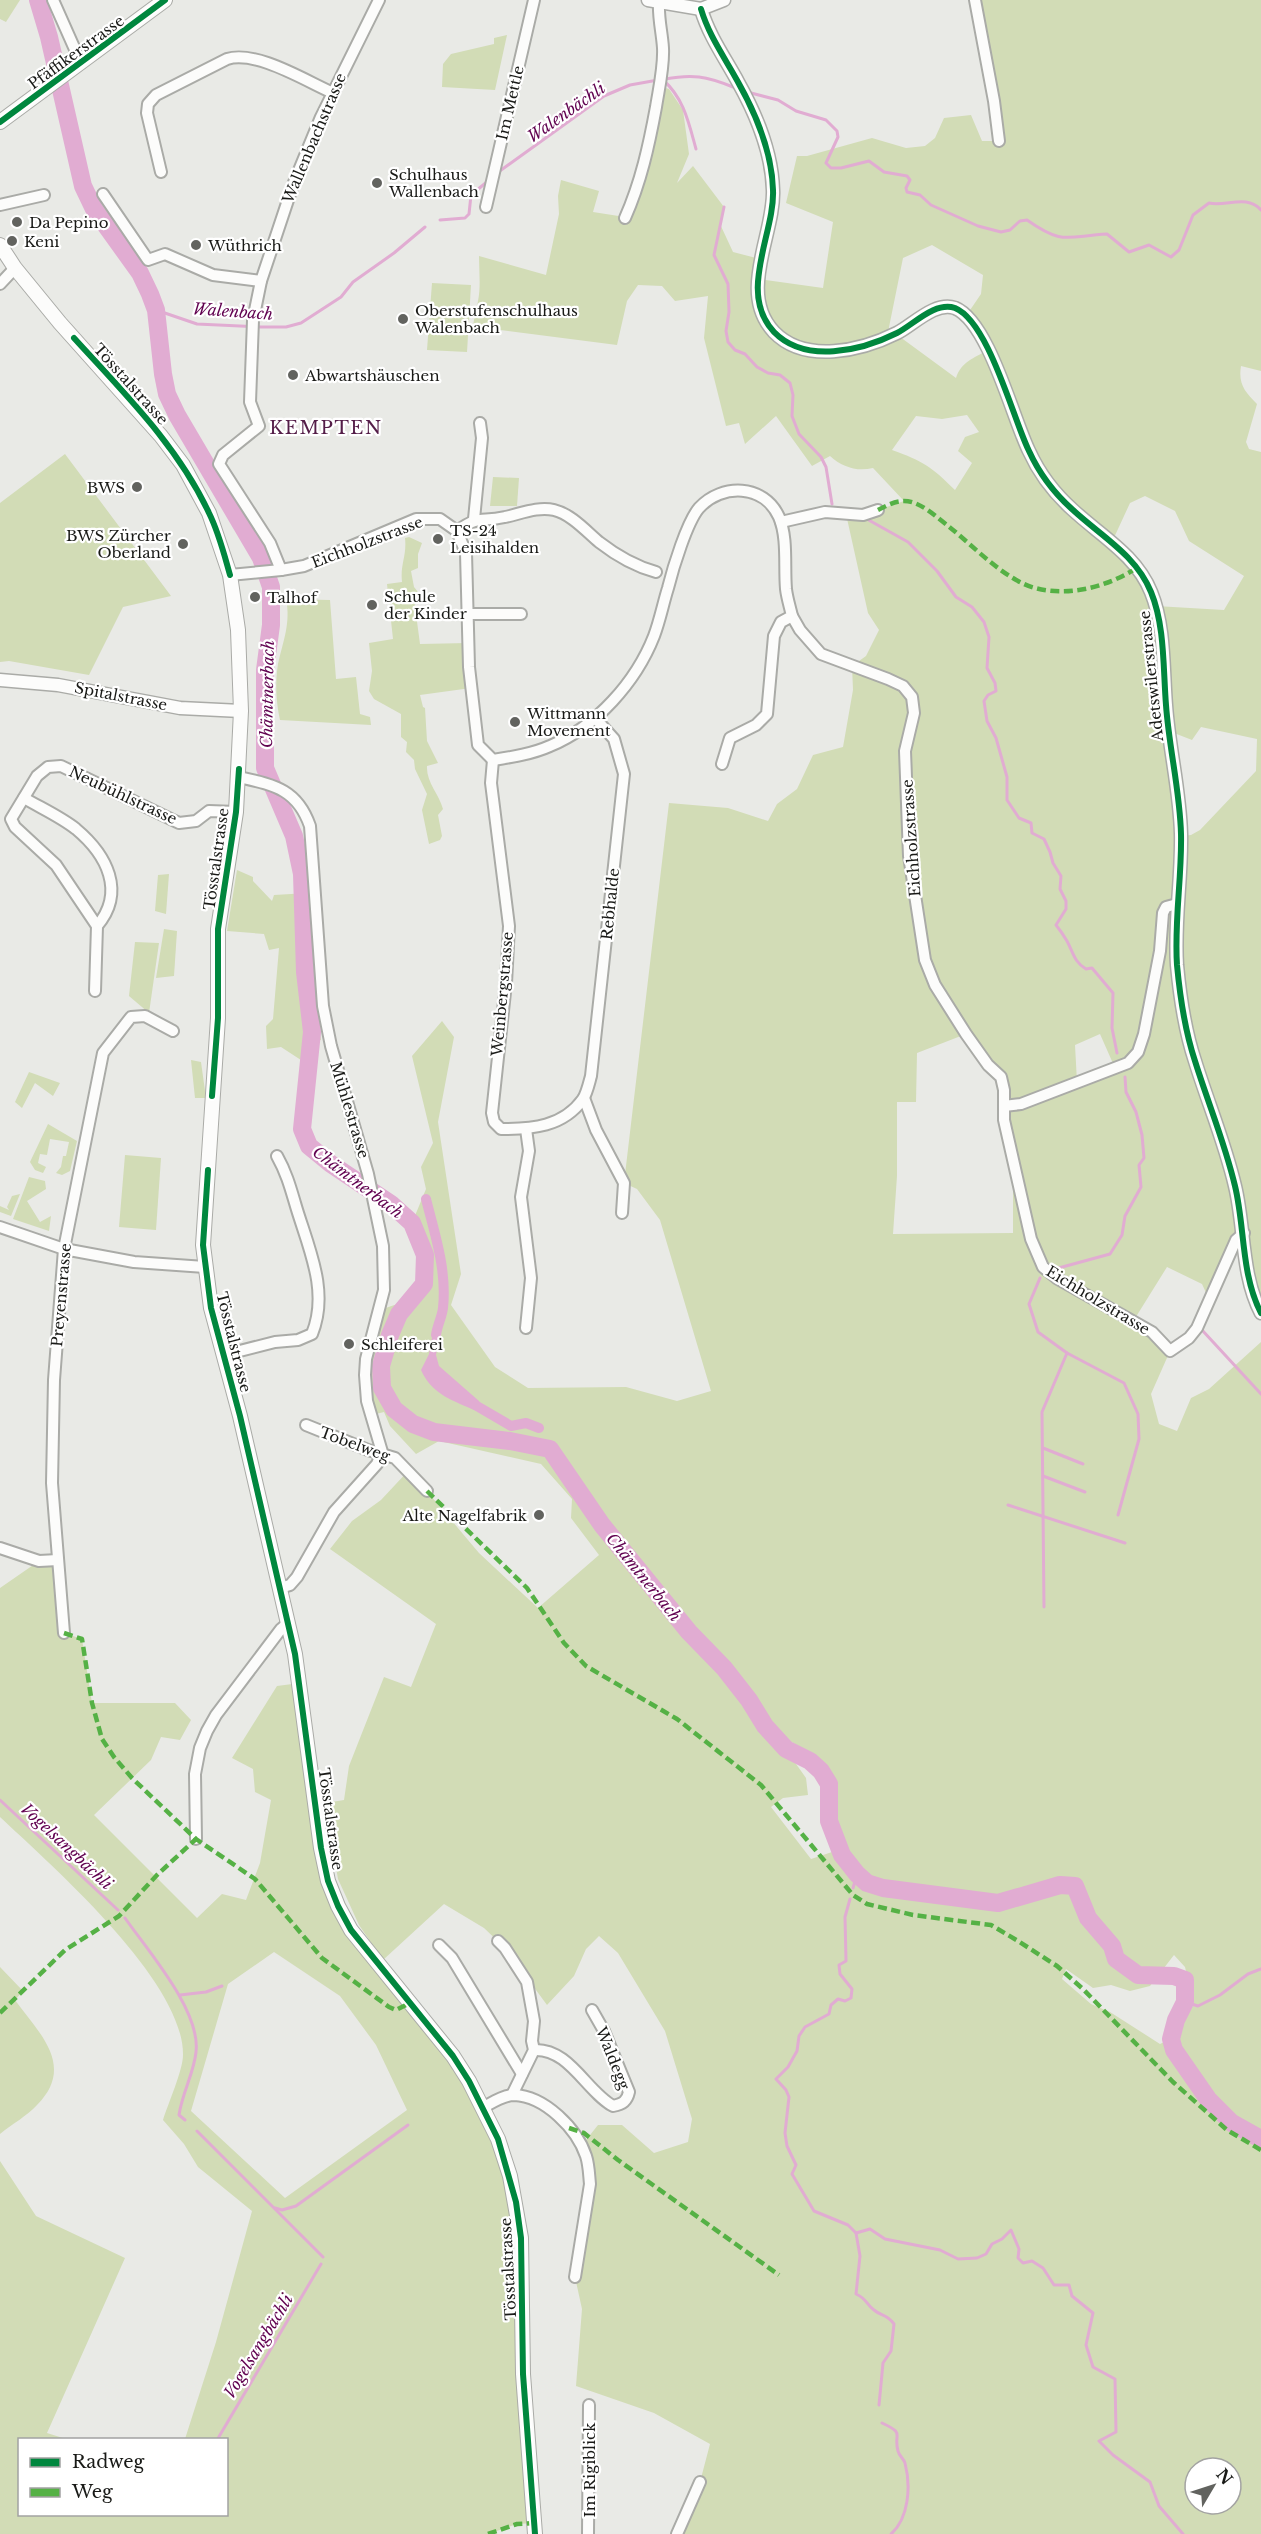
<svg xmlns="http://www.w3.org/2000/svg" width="1261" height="2534" font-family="'Libre Baskerville',serif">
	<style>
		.green { fill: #d2dcb6; fill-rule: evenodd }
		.water { fill: #e1acd2 }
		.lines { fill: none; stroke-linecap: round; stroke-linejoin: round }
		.stream { stroke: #e1acd2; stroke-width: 3 }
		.canal { stroke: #e1acd2; stroke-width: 10 }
		.river { stroke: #e1acd2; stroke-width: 18 }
		.minor-casing { stroke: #aaaba7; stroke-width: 14 }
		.tertiary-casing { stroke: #aaaba7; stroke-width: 15 }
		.secondary-casing { stroke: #aaaba7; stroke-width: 16 }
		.minor { stroke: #fcfcfb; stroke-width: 10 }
		.tertiary { stroke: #fcfcfb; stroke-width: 12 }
		.secondary { stroke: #fcfcfb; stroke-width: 14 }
		.quiet { stroke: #55b145; stroke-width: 4.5; stroke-dasharray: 9 4.5; stroke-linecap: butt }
		.cycleway-casing { stroke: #fff; stroke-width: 10 }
		.cycleway { stroke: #00873e; stroke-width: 6 }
		.poi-dot { fill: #62635f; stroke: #fff; stroke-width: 2 }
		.labels { text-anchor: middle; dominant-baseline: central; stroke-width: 4.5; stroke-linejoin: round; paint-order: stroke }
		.street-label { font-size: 15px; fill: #191a17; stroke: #fff }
		.poi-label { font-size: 15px; fill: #191a17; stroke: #fff; text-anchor: start }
		.water-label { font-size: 16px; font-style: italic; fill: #610250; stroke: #fff }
		.quarter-label { font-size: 18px; letter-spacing: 1.5px; fill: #541d48; stroke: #fff }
	</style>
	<rect width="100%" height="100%" fill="#e9eae6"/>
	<!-- green -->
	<g class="green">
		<polygon points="0,0 20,0 6,22 0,19"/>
		<path d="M975,0H1261V371L1241,366C1238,384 1245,392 1257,404L1246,442L1249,449L1261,452V1313L1244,1233L1209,1299L1202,1284L1167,1267L1134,1320L1170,1351L1151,1394L1159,1424L1177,1431L1191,1398L1209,1389L1261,1342V2534H677L700,2482L710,2444L654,2413L576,2386L582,2309L575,2277L590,2184L582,2145L598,2125H622L654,2153L688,2142L692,2119L665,2031L618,1953L599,1936L586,1949L574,1976L547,2005L505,1948L484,1928L444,1904L383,1960L359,1925L338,1879L325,1803L344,1800L349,1766L384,1677L411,1687L436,1624L330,1549L352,1521L381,1500L409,1470L479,1553L538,1608L599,1555L571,1518L572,1499L541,1464L439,1441L416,1454L390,1426L384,1412L372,1415L365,1389L380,1310C390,1306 403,1303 412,1298C437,1280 421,1245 412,1223L426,1189L421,1167L433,1143L412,1056L442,1021L454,1037L438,1122L461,1274L451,1305L495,1367L528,1388L626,1387L677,1401L711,1391L660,1220L637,1189L624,1183L669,803L728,808L768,821L777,804L797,789L813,755L843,747L853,690L852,666L866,656L879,630L868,613L846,514L878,510L904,501L873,468C857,472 842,467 830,456L812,466L776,416L745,444L739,423L726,426L704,338L708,296L675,301L662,286L638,285L627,301L617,345L477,327L473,326C474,317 477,310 478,301C481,286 479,271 479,256L546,275L559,214L558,196L561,180L599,191L593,212L625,217L659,86L669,89L683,110L689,154L677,183L693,166L724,207L720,224L733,252L760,259L759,279L823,288L833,222L786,203L797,156H807L872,138L906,148L925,146L935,138L944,118L971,115L982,141H999ZM932,245L983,275L981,294L966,316L988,350C974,358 961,362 956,378L896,334L887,337L903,258ZM967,415L979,432L965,437L958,451L972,463L955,490C932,467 923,461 892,450L916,416L942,419ZM1145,496L1175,511L1189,541L1244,576L1224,610L1156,606L1112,542L1130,503ZM1201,727L1257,739L1256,771L1200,830L1191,835L1182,836L1169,731L1192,740ZM966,1034L1004,1090L1013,1173V1233L893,1234L897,1176V1102H916L917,1053ZM1100,1034L1115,1068L1077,1082L1075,1045ZM792,1742L825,1765L844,1848L811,1859L771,1807L783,1798L808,1795L806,1778L789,1754ZM1174,1955L1185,1967L1194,2004L1174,2037L1160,2044L1110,2012L1091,2004L1062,1979L1066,1969L1093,1988L1111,1985L1130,1991L1150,1986ZM1195,2468H1231V2504H1195Z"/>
		<polygon points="507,35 495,90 442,87 443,64 451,54 494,44 494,38"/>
		<polygon points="432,283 471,285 467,352 427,350"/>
		<polygon points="65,454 171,596 123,607 89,675 9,661 0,662 0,503"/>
		<polygon points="493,477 519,478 517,506 490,506"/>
		<path d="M409,537L422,543L418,554V568L411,571L414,587L418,592L414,599L420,644L468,643L471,688L420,695L423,707L425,708L427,741L438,763L427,766C426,782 439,794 443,809L438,815L442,836L440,840L429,844L422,810L427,794L415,769L414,760L406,752L407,742L401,737V714L374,699L369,691L372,671L369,643L393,639L387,584L402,582C400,564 407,556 405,538Z"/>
		<path d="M286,599L330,600L336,679L356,677L360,714L370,717L371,725L280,720C276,701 275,683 278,664C283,641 291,623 286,599Z"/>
		<polygon points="237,870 253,877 253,881 272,901 274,895 308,893 315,996 321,1040 308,1042 304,1062 281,1047 267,1049 266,1026 273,1019 279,948 269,950 264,934 227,931"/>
		<polygon points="169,874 166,914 155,911 158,875"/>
		<polygon points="164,929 177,931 174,976 156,978"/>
		<polygon points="135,942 159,943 149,1013 129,996"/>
		<polygon points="191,1060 201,1062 206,1098 195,1098"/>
		<polygon points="29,1072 60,1083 53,1096 35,1083 22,1108 15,1102"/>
		<polygon points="48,1124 77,1141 70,1171 62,1175 56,1173 61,1167 63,1156 66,1156 69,1142 50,1139 47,1155 40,1154 38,1163 46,1167 43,1173 35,1170 30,1162"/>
		<polygon points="125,1155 161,1158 156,1230 119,1227"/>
		<polygon points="29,1177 45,1181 46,1189 27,1201 40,1222 51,1216 49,1231 13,1219"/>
		<polygon points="20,1194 11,1216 0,1212 0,1206 9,1210 7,1207 12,1196"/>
		<path d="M58,1560L64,1633L82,1639L92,1703H175L191,1720L180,1740L161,1737L151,1760L94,1815L197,1918L222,1894L246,1900L260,1863L271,1800L255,1792L253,1769L232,1758L277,1686L300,1683L321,1848L338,1906L453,2056L510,2176L536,2523L517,2524L488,2534H0V2161L36,2216L125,2258L47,2433L66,2439L20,2440V2514H226V2440L185,2439L216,2342L252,2211L198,2167L184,2144L163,2120C168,2104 183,2070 183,2055C184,1981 52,1866 0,1817V1588L39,1561ZM274,1952L340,1996L376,2045L407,2110L285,2198L191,2111L228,1984Z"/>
		<path d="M0,1967L23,1991L15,2000C39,2033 76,2066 37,2105C27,2116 12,2124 0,2134Z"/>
	</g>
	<!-- water -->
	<path class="water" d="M435,1321L441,1323L436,1355L439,1366L479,1401L481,1409L477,1411C454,1401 432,1395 421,1370L429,1354Z"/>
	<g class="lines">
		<!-- stream -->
		<g class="stream">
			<path d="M665,79C692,74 706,76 733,87"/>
			<path d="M663,80C684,98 689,124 696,149"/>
			<path d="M751,93L778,100L796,111L826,120L837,131L838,137L826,163L831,168H841L869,161L884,172L907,176L910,180L906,188L907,192L920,195L931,205L978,226L1001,232L1010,230L1020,221L1027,220C1064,246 1067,236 1107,234L1129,252L1149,245L1171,257L1179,250L1193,215L1209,203C1226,207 1247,194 1261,210"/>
			<polyline points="497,173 604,96 630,85 658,80"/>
			<polyline points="724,207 714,255 728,284 729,312 726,331 728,342 735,350 745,354 757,367 768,373 780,375 790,383 793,395 792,416 799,434 821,457 826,467 832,504"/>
			<polyline points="440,220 465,218 469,214 471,195 488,181"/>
			<polyline points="156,310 197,324 261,327 286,327 301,323 341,297 353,282 394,253 425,227"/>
			<path d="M865,518L908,542L937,571L956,597L972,607L984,622L989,637L987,668L995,683L996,691L988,695L984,701L987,721L996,738L1007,777V800L1019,818L1031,823L1032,833L1044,839L1050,852L1053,863L1061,876L1060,889L1066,901V909L1056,925C1060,930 1064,936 1067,941C1073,952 1074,962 1086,969L1092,968L1113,993L1112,1028L1117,1053"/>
			<polyline points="1055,1269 1110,1254 1122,1235 1125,1216 1141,1187 1139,1165 1144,1158 1142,1135 1136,1112 1126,1092 1125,1077"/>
			<polyline points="1040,1278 1029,1304 1038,1332 1067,1353 1124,1383 1138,1414 1139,1439 1118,1515"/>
			<polyline points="1202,1330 1261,1394"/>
			<polyline points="1043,1448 1083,1464"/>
			<polyline points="1043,1476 1085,1492"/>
			<polyline points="1008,1505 1125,1543"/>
			<polyline points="1044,1607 1042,1412 1067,1353"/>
			<polyline points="0,1800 118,1910"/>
			<polyline points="853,1888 857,1874"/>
			<path d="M850,1899L845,1917L846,1961L839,1965L840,1974L852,1989L851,1998L845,2001L838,1999L831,2005L829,2014L805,2027L799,2036L797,2051L788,2067L776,2079L786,2090L789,2097L785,2133L787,2146L796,2165L792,2174L814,2211L848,2225L856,2233L860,2256L856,2294C867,2299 866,2304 874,2310C882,2317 886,2313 894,2324L891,2351L883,2363L879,2405"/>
			<path d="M125,1918C148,1951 201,2011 196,2052C194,2073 182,2093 179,2115L185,2120"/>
			<polyline points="180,1995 206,1992 222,1986"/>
			<polyline points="1185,2002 1198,2006 1220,1995 1248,1974 1261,1969"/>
			<polyline points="197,2131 323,2257"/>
			<polyline points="275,2208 282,2210 296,2206 408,2125"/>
			<polyline points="856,2233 870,2229 885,2239 940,2250 958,2259 977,2258 986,2254 992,2244 1002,2239 1011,2230 1019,2249 1018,2258 1023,2263 1032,2261 1043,2268 1054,2285 1069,2285 1072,2296 1093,2313 1086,2345 1093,2367 1115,2379 1116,2432 1099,2441 1113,2455 1150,2482 1159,2506 1183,2534"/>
			<path d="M882,2423C906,2434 893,2433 898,2451C899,2456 904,2459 905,2463C911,2486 909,2518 891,2534"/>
			<polyline points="217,2440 321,2264"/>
		</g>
		<!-- canal -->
		<g class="canal">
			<path d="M426,1199C435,1235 447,1270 443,1308C442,1317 437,1326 436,1335"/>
			<polyline points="470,1402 511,1426 526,1423 539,1428"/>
		</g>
		<!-- river -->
		<polyline class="river" points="38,0 49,37 83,186 94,209 140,273 150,294 156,310 163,374 167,394 177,415 261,558 271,587 271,625 265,670 265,768 294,836 302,874 305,972 312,1032 302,1129 309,1146 331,1164 391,1204 412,1223 425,1255 424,1284 399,1314 390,1335 381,1366 382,1388 394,1409 413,1424 434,1432 510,1441 550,1449 602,1525 689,1632 724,1668 749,1700 765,1726 786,1749 810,1761 821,1771 829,1784 829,1821 842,1855 857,1874 867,1883 883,1888 998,1903 1060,1885 1075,1886 1088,1918 1112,1946 1116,1959 1138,1975 1174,1976 1185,1980 1185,2002 1176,2020 1171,2039 1174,2050 1208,2099 1232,2123 1261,2139"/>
		<!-- minor casing -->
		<g class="minor-casing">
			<g id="minor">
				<polyline points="53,0 81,63"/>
				<polyline points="975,0 994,101 999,141"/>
				<path d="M161,172L147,113L148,104L156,95L227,59C256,50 304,80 331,92"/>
				<polyline points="103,194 148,260 165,254 213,275 261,281"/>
				<polyline points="0,205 44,195"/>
				<polyline points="486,207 534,0"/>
				<path d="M625,218C641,182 649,145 656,107C659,88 664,67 663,48C662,32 658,18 659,2"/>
				<polyline points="0,284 15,268"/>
				<polyline points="474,519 482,438 480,423"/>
				<polyline points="781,522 825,512 863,515 878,510"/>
				<path d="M457,531L466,553L469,667L478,745L493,760C512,757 532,754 550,746C596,727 636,682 654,636C660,620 663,604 668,588C673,568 687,522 699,508C722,483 764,484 779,517C788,538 784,566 786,589C787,598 790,607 792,616L781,622L774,636L767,714L756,725L730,738L722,764"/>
				<polyline points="281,570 270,543 219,464 223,455 259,426 250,402 253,320 261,281 293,185 321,117 379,0"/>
				<path d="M230,575L281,570L304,566L416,519H440L457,531C481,514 480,523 505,517C520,514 538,506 554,510C571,514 586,531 599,542C617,556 634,566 656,572"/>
				<polyline points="467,614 521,614"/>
				<polyline points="792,616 800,630 821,654 888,679 903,686 912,697 914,713 905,751 909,856 925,960 935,985 966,1034 988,1065 1001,1077 1004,1090 1004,1120 1031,1239 1043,1267 1058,1279 1152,1332 1170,1351 1189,1338 1197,1328 1236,1240 1244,1233"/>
				<path d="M493,760L491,783L509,926L506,983L492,1113L494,1122L501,1129C532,1129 563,1127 583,1099C587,1093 589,1083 591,1076L624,774L614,739L595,718"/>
				<path d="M239,777C274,785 297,789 310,826L323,1006L331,1046L368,1174L383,1246L384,1290L366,1359L365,1375L367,1401L382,1452L377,1464L334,1512L297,1577L290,1585L280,1588"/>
				<path d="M24,798C41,808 61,817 76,829C107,855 126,892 97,926"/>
				<polyline points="95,991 97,926 56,865 15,827 11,819 37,776 48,767 61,766 179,823 196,821 209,811 236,812"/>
				<polyline points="584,1098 596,1130 624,1183 622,1213"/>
				<polyline points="1004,1106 1021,1104 1128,1063 1138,1052 1144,1034 1160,951 1163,913 1166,907 1177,904"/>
				<polyline points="526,1129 529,1151 521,1197 531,1278 526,1328"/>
				<polyline points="0,1227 64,1249 134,1262 205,1267"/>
				<path d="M224,1355L275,1342L298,1340L312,1334C330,1290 307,1245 295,1203C290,1186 286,1172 277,1156"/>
				<polyline points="306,1425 368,1450 395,1458 427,1491"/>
				<polyline points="0,1548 39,1561 58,1560"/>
				<polyline points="64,1633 52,1483 54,1380 64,1249 103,1053 131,1017 145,1016 173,1031"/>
				<polyline points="196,1839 195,1774 200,1748 207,1731 216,1715 281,1629 288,1623"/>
				<polyline points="498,1941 505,1948 527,1982 534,2021 532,2041 534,2050 512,2095"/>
				<polyline points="439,1945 452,1958 522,2074"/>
				<path d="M534,2050C569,2048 586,2091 613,2106C623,2104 627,2101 629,2092L604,2031L592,2010"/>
				<path d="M484,2107C493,2102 504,2095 514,2095C545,2096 577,2129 586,2156C589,2165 589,2175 590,2184L575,2277"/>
				<polyline points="588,2534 589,2405"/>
				<polyline points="677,2534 700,2482"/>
			</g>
		</g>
		<!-- tertiary casing -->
		<g class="tertiary-casing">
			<g id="tertiary">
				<polyline points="648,0 701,9 724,0"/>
				<path d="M701,9C709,36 725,58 738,82C756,114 772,153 773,190C775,233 737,293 774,332C805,364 861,351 897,333C913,325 935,301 955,308C989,322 1013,419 1029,451C1039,473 1055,494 1073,510C1101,536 1136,555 1151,592C1165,626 1163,668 1166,705C1169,748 1180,791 1181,834C1182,878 1174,921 1177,965C1180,997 1185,1031 1195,1061C1208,1103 1225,1143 1235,1186C1245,1227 1241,1275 1261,1313"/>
				<polyline points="0,680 58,685 180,708 241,711"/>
			</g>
		</g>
		<!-- secondary casing -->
		<g class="secondary-casing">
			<g id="secondary">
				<polyline points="0,122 165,0"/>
				<polyline points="0,245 15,268 60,323 161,436 183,465 209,513 230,575 238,630 241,711 236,812 218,929 218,1018 203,1245 211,1308 240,1416 295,1654 321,1848 328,1881 338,1906 351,1930 453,2056 469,2081 498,2139 510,2176 521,2238 523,2374 535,2534"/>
			</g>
		</g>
		<!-- minor -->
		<use href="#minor" class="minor"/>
		<!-- tertiary -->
		<use href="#tertiary" class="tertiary"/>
		<!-- secondary -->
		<use href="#secondary" class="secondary"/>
		<!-- quiet -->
		<g class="quiet">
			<path d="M878,510C886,506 894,501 904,501C920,501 935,516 947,525C971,544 996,571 1024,584C1060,600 1107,588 1138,567"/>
			<polyline points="427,1491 527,1588 564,1643 586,1666 677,1719 761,1785 853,1895 867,1904 913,1915 991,1925 1018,1941 1057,1966 1083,1989 1173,2082 1227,2130 1261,2150"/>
			<polyline points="64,1633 82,1639 92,1703 102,1739 114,1757 132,1778 196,1839 255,1879 322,1958 389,2007 396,2010 410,2003"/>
			<polyline points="0,2013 65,1950 119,1916 157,1875 196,1839"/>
			<polyline points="569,2128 584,2133 618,2160 779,2275"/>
			<polyline points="488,2534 517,2524 536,2523"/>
		</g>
		<!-- cycleway casing -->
		<g class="cycleway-casing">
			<g id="cycleway">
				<path d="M701,9C709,36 725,58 738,82C756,114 772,153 773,190C775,233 737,293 774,332C805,364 861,351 897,333C913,325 935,301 955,308C989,322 1013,419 1029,451C1039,473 1055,494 1073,510C1101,536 1136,555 1151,592C1165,626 1163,668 1166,705C1169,748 1180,791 1181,834C1182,878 1174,921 1177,965C1180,997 1185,1031 1195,1061C1208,1103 1225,1143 1235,1186C1245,1227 1241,1275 1261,1313"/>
				<polyline points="0,122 165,0"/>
				<path d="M74,338C124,393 178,446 209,513C219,533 224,554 230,575"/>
				<polyline points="212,1096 218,1018 218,929 236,812 239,769"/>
				<polyline points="208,1170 203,1245 211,1308 240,1416 295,1654 321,1848 328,1881 338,1906 351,1930 453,2056 469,2081 498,2139 516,2202 521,2238 523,2374 535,2534"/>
			</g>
		</g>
		<!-- cycleway -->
		<use href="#cycleway" class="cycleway"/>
	</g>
	<!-- markers -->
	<g class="poi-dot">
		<circle cx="377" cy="183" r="6"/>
		<circle cx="17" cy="222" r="6"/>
		<circle cx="12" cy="241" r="6"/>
		<circle cx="196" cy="245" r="6"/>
		<circle cx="403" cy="319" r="6"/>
		<circle cx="293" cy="375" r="6"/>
		<circle cx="137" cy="487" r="6"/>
		<circle cx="438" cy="539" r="6"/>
		<circle cx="183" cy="544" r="6"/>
		<circle cx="255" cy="597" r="6"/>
		<circle cx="372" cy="605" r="6"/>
		<circle cx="515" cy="722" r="6"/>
		<circle cx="349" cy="1344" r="6"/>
		<circle cx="539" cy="1515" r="6"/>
	</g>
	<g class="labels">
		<!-- street labels -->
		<g class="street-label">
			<text transform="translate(76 52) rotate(-36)">Pfäffikerstrasse</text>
			<text transform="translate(510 103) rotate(-77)">Im Mettle</text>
			<text transform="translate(314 138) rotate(-67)">Wallenbachstrasse</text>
			<text transform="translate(131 384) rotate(48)">Tösstalstrasse</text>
			<text transform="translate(367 542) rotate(-21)">Eichholzstrasse</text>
			<text transform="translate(1151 676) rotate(-96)">Adetswilerstrasse</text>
			<text transform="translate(121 696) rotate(11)">Spitalstrasse</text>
			<text transform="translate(123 795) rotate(25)">Neubühlstrasse</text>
			<text transform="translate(911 838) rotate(-94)">Eichholzstrasse</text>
			<text transform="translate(216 859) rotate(-82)">Tösstalstrasse</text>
			<text transform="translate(610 904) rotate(-84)">Rebhalde</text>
			<text transform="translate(502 994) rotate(-85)">Weinbergstrasse</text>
			<text transform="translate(350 1110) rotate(73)">Mühlestrasse</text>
			<text transform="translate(61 1295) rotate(-85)">Preyenstrasse</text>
			<text transform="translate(1098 1300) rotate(31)">Eichholzstrasse</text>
			<text transform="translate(234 1342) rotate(76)">Tösstalstrasse</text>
			<text transform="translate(355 1444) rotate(20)">Tobelweg</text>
			<text transform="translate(331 1819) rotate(82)">Tösstalstrasse</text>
			<text transform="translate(613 2058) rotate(68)">Waldegg</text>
			<text transform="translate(508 2269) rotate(-93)">Tösstalstrasse</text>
			<text transform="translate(589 2470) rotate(-90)">Im Rigiblick</text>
		</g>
		<!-- poi labels -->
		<g class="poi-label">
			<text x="389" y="174">Schulhaus<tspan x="389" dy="17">Wallenbach</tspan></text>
			<text x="29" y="222">Da Pepino</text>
			<text x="24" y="241">Keni</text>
			<text x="208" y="245">Wüthrich</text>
			<text x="415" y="310">Oberstufenschulhaus<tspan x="415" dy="17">Walenbach</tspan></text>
			<text x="305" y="375">Abwartshäuschen</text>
			<text x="125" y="487" text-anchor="end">BWS</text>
			<text x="450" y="530">TS-24<tspan x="450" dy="17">Leisihalden</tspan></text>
			<text x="171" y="535" text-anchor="end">BWS Zürcher<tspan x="171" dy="17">Oberland</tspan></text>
			<text x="384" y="596">Schule<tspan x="384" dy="17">der Kinder</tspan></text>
			<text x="267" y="597">Talhof</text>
			<text x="527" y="713">Wittmann<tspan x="527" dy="17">Movement</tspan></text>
			<text x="361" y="1344">Schleiferei</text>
			<text x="527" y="1515" text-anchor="end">Alte Nagelfabrik</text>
		</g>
		<!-- water labels -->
		<g class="water-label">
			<text transform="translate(566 112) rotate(-35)">Walenbächli</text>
			<text transform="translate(233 311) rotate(4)">Walenbach</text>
			<text transform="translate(267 694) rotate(-89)">Chämtnerbach</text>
			<text transform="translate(358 1182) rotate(37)">Chämtnerbach</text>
			<text transform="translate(644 1577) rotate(51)">Chämtnerbach</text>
			<text transform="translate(67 1846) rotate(43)">Vogelsangbächli</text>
			<text transform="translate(258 2346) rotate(-59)">Vogelsangbächli</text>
		</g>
		<!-- quarter labels -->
		<g class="quarter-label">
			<text x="326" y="428">KEMPTEN</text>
		</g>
	</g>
	<!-- legend -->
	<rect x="18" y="2438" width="210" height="78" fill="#ffffff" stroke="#a3a3a2" stroke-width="1.5"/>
	<rect x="30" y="2458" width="30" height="9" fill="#00873e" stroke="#a3a3a2" stroke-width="1.5"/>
	<text x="72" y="2468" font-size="18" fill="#191a17">Radweg</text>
	<rect x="30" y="2488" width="30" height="9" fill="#55b145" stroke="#a3a3a2" stroke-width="1.5"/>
	<text x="72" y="2498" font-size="18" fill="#191a17">Weg</text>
	<!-- north arrow -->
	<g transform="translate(1213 2486) rotate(51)"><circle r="28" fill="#ffffff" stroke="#a3a3a2" stroke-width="1.5"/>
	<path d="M0-4.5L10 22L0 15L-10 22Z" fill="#62635f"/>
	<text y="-9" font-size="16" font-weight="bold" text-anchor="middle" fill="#191a17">N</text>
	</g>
</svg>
